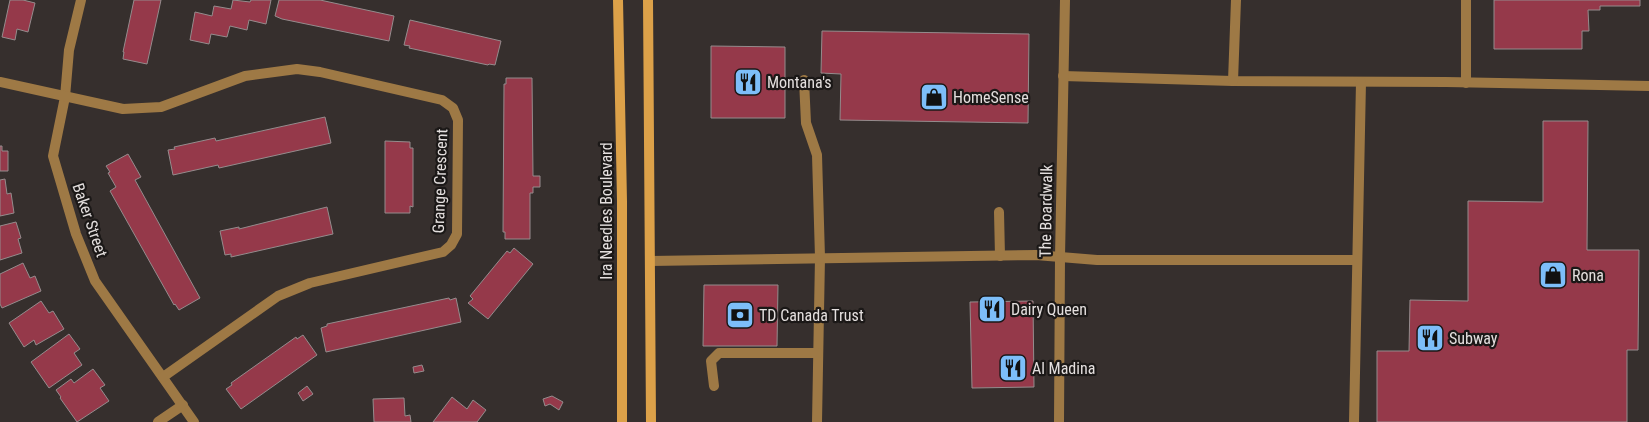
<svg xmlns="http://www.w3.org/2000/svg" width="1649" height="422" font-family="'Roboto Condensed',sans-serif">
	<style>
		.building { fill: #95394a; stroke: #958c8d }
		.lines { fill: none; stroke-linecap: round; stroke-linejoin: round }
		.lane { stroke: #9e7945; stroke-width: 10 }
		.street { stroke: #9e7945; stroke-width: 10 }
		.secondary { stroke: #dca149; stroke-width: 10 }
		.labels { text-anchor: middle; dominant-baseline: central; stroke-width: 4.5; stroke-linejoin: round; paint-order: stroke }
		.poi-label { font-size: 16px; fill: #e4dfde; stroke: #1b1817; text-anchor: start }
		.street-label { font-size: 16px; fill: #e4dfde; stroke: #1b1817 }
	</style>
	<rect width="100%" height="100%" fill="#362f2d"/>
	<!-- building -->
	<g class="building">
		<polygon points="10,0 23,0 35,3 28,32 17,29 15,40 2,37"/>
		<polygon points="134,0 161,0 147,64 123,59 124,52 123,52"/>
		<polygon points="233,0 250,2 251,0 271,0 266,24 249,20 247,30 230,26 227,37 211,34 209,44 190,40 195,12 212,16 214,6 231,9"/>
		<polygon points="279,0 320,0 394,16 389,41 282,19 275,16"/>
		<polygon points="1494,0 1640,0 1640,6 1600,6 1600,10 1588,10 1589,31 1582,31 1582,49 1494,49"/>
		<polygon points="410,20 501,41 495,65 489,64 488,65 409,48 410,46 404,45"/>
		<polygon points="822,31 1029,34 1028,123 840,120 841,74 821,73"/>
		<polygon points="711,46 785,47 785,118 711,118"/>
		<polygon points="506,78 532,78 533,176 540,176 540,187 533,187 533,193 530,193 530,239 505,239 505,232 503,232 504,84 506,84"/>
		<polygon points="325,117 331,143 219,168 218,165 173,175 168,150 175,149 174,147 215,138 216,141"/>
		<polygon points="1543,121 1588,121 1587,250 1639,250 1638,350 1627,350 1627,422 1377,422 1377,351 1409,351 1410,300 1468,301 1468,201 1543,202"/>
		<polygon points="385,141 410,142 410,148 413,148 413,207 410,206 410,213 385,213"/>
		<polygon points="0,146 2,146 2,151 8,151 8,171 0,171"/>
		<polygon points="128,154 141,177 135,180 200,298 179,310 175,304 174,305 110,191 116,187 108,173 110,172 106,166"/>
		<polygon points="5,179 7,194 11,193 14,213 0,216 0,180"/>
		<polygon points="327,207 333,234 231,257 231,254 225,255 220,231 239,227 239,229"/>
		<polygon points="16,222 21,238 18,239 22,253 0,260 0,226"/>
		<polygon points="514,248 533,264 488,319 468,303 473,299 470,296 507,251 510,253"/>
		<polygon points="23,263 30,278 35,276 41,291 2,308 0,304 0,274"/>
		<polygon points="704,285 778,285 777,346 703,346"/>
		<polygon points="449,298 450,300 456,298 461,322 326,352 321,328 327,326 327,324"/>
		<polygon points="41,301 49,313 53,311 64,329 36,345 34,340 24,347 9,323"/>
		<polygon points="1033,301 1034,387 972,388 970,302"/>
		<polygon points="69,334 80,349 74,353 82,365 49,388 31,362"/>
		<polygon points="303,335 317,355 241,409 226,389 232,385 231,383 296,337 297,339"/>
		<polygon points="422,365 424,371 414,373 413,367"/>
		<polygon points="93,369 105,385 100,388 109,401 77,422 60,398 61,397 56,390 71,379 74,383"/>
		<polygon points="307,386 313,394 303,401 298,393"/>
		<polygon points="552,396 563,402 559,410 550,404 545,406 543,399"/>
		<polygon points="452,397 467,409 473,400 486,410 477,422 433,422"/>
		<polygon points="404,398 405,416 410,415 411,422 374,422 373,399"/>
	</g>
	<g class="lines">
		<!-- lane -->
		<g class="lane">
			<polyline points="1063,76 1233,81 1446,82 1649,86"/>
			<polyline points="804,80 806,123 817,155 820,257 817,422"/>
			<polyline points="1233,81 1236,0"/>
			<polyline points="1466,83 1466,0"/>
			<polyline points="999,212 1000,256"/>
			<polyline points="650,261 1036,255 1097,260 1357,260"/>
			<polyline points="714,386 711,361 719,353 818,353"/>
			<polyline points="1354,422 1361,82"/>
		</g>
		<!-- street -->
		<g class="street">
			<polyline points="81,0 69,50 65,97 53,156 76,234 95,281 194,422"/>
			<polyline points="0,82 123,109 161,107 245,76 297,69 320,72 442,100 453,108 458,120 457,234 451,245 443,252 310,283 278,296 163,377"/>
			<polyline points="158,422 183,405"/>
			<polyline points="1059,422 1060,257 1065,0"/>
		</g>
		<!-- secondary -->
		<g class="secondary">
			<polyline points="618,0 622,201 622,422"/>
			<polyline points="648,0 651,422"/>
		</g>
	</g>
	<!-- icons -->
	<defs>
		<g id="restaurant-square" transform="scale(1.4375)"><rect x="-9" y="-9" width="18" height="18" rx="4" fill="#7dbef9" stroke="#1b1817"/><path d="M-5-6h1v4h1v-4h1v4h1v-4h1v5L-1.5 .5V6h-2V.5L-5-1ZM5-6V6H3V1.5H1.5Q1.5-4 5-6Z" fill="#111"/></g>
		<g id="shop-square" transform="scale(1.4375)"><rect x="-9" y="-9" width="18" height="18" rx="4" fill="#7dbef9" stroke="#1b1817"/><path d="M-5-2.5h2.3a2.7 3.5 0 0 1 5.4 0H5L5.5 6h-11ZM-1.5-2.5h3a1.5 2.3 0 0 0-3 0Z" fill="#111"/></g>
		<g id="bank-square" transform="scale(1.4375)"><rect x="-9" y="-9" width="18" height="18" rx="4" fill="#7dbef9" stroke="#1b1817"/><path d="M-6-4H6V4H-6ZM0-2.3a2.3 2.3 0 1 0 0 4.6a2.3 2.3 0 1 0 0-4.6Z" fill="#111"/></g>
	</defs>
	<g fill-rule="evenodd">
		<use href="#restaurant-square" x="748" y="82"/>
		<use href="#shop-square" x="934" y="97"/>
		<use href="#shop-square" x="1553" y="275"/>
		<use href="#restaurant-square" x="992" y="309"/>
		<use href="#bank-square" x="740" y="315"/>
		<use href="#restaurant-square" x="1430" y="338"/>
		<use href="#restaurant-square" x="1013" y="368"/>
	</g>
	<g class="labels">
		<!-- poi labels -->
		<g class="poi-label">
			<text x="767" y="82">Montana's</text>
			<text x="953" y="97">HomeSense</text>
			<text x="1572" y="275">Rona</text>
			<text x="1011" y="309">Dairy Queen</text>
			<text x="759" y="315">TD Canada Trust</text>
			<text x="1449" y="338">Subway</text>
			<text x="1032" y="368">Al Madina</text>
		</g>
		<!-- street labels -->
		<g class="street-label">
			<text transform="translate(440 181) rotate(-88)">Grange Crescent</text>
			<text transform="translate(606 211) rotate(-90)">Ira Needles Boulevard</text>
			<text transform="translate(1046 211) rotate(-89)">The Boardwalk</text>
			<text transform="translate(90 220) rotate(71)">Baker Street</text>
		</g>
	</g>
</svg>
